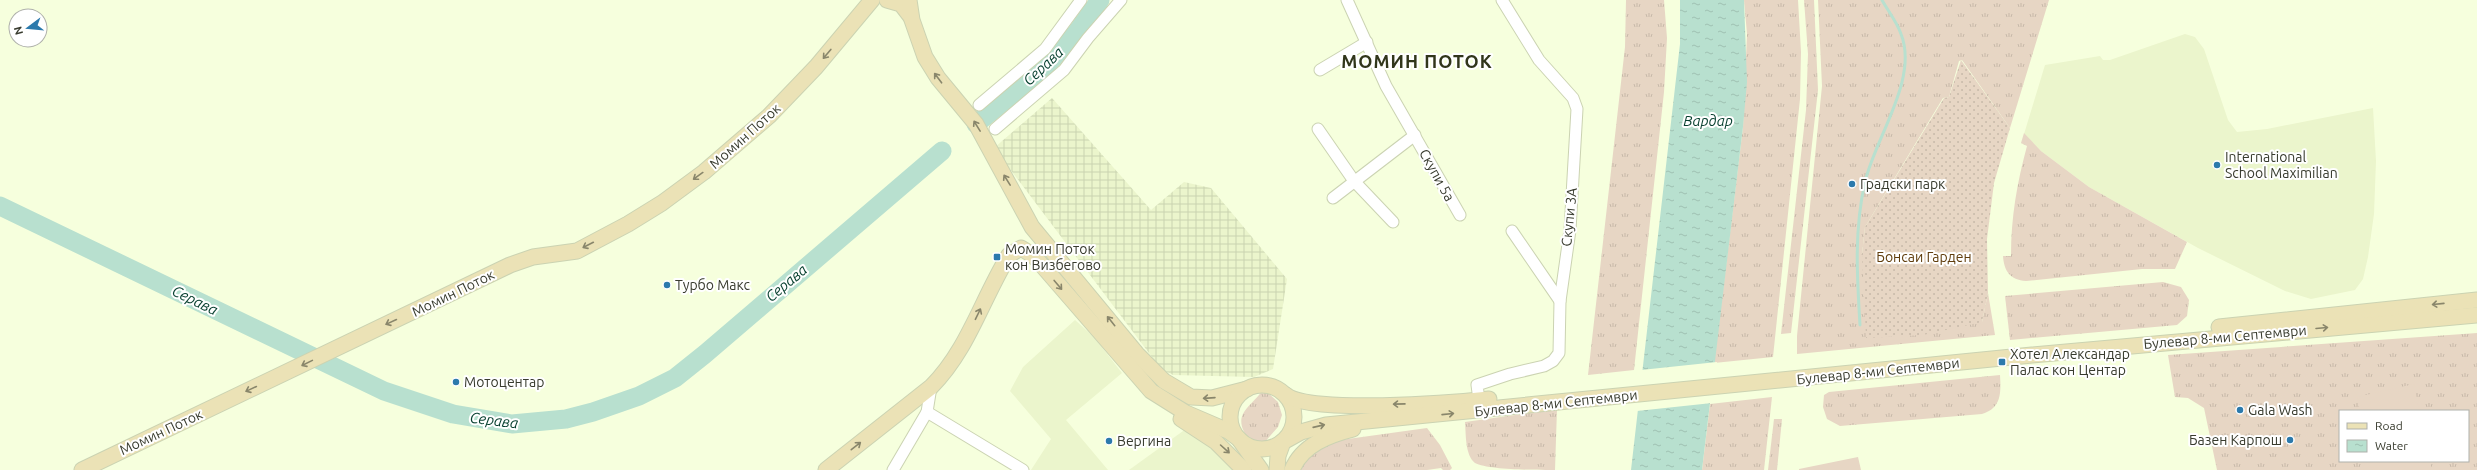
<svg xmlns="http://www.w3.org/2000/svg" width="2477" height="470" font-family="Ubuntu,sans-serif">
	<style>
		.built { fill: #ebf5cc }
		.industrial { fill: url(#industrial-grid) }
		.grass { fill: url(#grass-tufts); fill-rule: evenodd }
		.garden { fill: url(#garden-dots) }
		.pitch { fill: #e7d6c4 }
		.water { fill: url(#water-ripples) }
		.pier { fill: #f6ffdd }
		.lines { fill: none; stroke-linecap: round; stroke-linejoin: round }
		.stream { stroke: #b8e0cf; stroke-width: 3 }
		.river { stroke: #b8e0cf; stroke-width: 19 }
		.street-casing { stroke: #cbd3b2; stroke-width: 13 }
		.secondary-casing { stroke: #cbd3b2; stroke-width: 17 }
		.street { stroke: #fff; stroke-width: 11 }
		.secondary { stroke: #ebe2b6; stroke-width: 15 }
		.oneway { stroke: #89866b }
		.poi-dot { fill: #2c7aac; stroke: #fff; stroke-width: 1.5 }
		.labels { text-anchor: middle; dominant-baseline: central; stroke-width: 4; stroke-linejoin: round; paint-order: stroke }
		.street-label { font-size: 14px; fill: #383b2e; stroke: #fff }
		.poi-label { font-size: 14px; fill: #383b2e; stroke: #fff; text-anchor: start }
		.park-label { font-size: 14px; fill: #603d0c; stroke: #fff }
		.water-label { font-size: 15px; font-style: italic; fill: #053e2d; stroke: #fff }
		.district-label { font-size: 18px; font-weight: bold; letter-spacing: 1px; fill: #31361b; stroke: #fff }
	</style>
	<defs>
		<pattern id="industrial-grid" width="8" height="8" patternUnits="userSpaceOnUse"><rect width="8" height="8" fill="#ebf5cc"/><path d="M0 4h8M4 0v8" fill="none" stroke="#cad3b0"/></pattern>
		<pattern id="grass-tufts" width="24" height="20" patternUnits="userSpaceOnUse"><rect width="24" height="20" fill="#e7d6c4"/><path d="M3 7l-1-3M5 7V3M7 7l1-3M15 17l-1-3M17 17v-4M19 17l1-3" fill="none" stroke="#c7b9a9"/></pattern>
		<pattern id="garden-dots" width="8" height="8" patternUnits="userSpaceOnUse"><rect width="8" height="8" fill="#e7d6c4"/><path d="M2 2h.1M6 6h.1" fill="none" stroke="#c7b9a9" stroke-width="1.8" stroke-linecap="round"/></pattern>
		<pattern id="water-ripples" width="26" height="14" patternUnits="userSpaceOnUse"><rect width="26" height="14" fill="#b8e0cf"/><path d="M2 4q2-2 4 0t4 0M15 11q2-2 4 0t4 0" fill="none" stroke="#9fc1b2"/></pattern>
	</defs>
	<rect width="100%" height="100%" fill="#f6ffdd"/>
	<!-- built -->
	<g class="built">
		<polygon points="2185,34 2195,37 2204,49 2228,120 2237,132 2267,129 2373,108 2376,161 2374,214 2368,257 2363,279 2355,290 2311,299 2285,291 2198,248 2089,187 2041,151 2024,134 2045,65 2100,56 2103,60 2110,60"/>
		<polygon points="1075,320 1094,337 1122,373 1066,420 1108,470 1031,470 1051,439 1010,391 1023,367"/>
		<polygon points="1190,426 1235,470 1129,470"/>
	</g>
	<!-- industrial -->
	<polygon class="industrial" points="1052,98 1151,210 1184,182 1211,188 1287,279 1273,369 1254,377 1173,375 1161,369 994,148"/>
	<!-- grass -->
	<g class="grass">
		<polygon points="1626,0 1664,0 1667,38 1664,92 1634,370 1588,375 1625,47"/>
		<polygon points="1744,0 1798,0 1801,52 1800,99 1773,357 1714,363 1743,127 1747,34"/>
		<polygon points="1804,0 1814,0 1818,90 1791,333 1781,334 1806,110 1808,54"/>
		<polygon points="1818,0 2049,0 2010,128 1962,60 1959,61 1949,97 1943,98 1865,227 1862,254 1982,322 1988,293 1995,335 1797,354 1797,336 1822,86"/>
		<path d="M2024,133L2041,151L2089,187L2187,242L2175,269H2142L2026,281C2010,280 2004,271 2003,256H2011C2011,217 2017,183 2027,146L2021,143Z"/>
		<polygon points="2163,282 2181,287 2189,300 2187,316 2177,325 2010,340 2005,296"/>
		<path d="M2477,333V470H2217L2204,408L2188,398L2175,397L2168,355ZM2340,411H2468V461H2340Z"/>
		<path d="M2000,375C2001,392 2002,408 1982,414L1840,426L1827,419L1823,407L1824,395L1829,392Z"/>
		<path d="M1262,391L1268,393L1278,402L1282,415L1278,427L1263,444L1247,437C1232,414 1250,408 1262,391Z"/>
		<polygon points="1772,397 1764,470 1702,470 1710,404"/>
		<path d="M1557,409L1555,470C1537,470 1488,470 1475,463C1465,455 1466,434 1465,422Z"/>
		<polygon points="1774,419 1782,419 1777,470 1768,470"/>
		<polygon points="1427,428 1440,445 1452,468 1450,470 1443,470 1441,468 1427,470 1299,470 1301,462 1326,442"/>
	</g>
	<!-- garden -->
	<polygon class="garden" points="1961,60 2010,128 1994,183 1987,239 1988,293 1982,322 1923,335 1866,338 1862,254 1865,227 1944,98 1949,97"/>
	<!-- pitch -->
	<g class="pitch">
		<polygon points="2414,384 2419,411 2360,411 2357,397"/>
		<polygon points="1858,457 1861,470 1799,470 1799,469"/>
		<polygon points="2371,461 2430,461 2432,470 2373,470"/>
	</g>
	<!-- water -->
	<polygon class="water" points="1680,0 1744,0 1747,82 1743,127 1702,470 1631,470 1680,44"/>
	<!-- pier -->
	<polygon class="pier" points="1717,362 1712,403 1637,411 1641,370"/>
	<g class="lines">
		<!-- stream -->
		<path class="stream" d="M1860,325C1857,277 1854,229 1865,182C1875,138 1919,79 1901,34C1897,22 1888,11 1882,0"/>
		<!-- river -->
		<g class="river">
			<polyline points="976,124 1043,69 1077,32 1100,0"/>
			<polyline points="0,206 384,391 453,414 512,424 566,419 593,412 639,396 675,378 705,354 942,151"/>
		</g>
		<!-- street casing -->
		<g class="street-casing">
			<g id="street">
				<polyline points="1347,0 1386,86 1460,215"/>
				<polyline points="1320,70 1367,42"/>
				<polyline points="979,105 1045,49 1081,0"/>
				<polyline points="995,129 1064,70 1088,38 1121,0"/>
				<polyline points="1318,129 1354,181 1393,222"/>
				<polyline points="1333,198 1415,135"/>
				<polyline points="1512,231 1560,301"/>
				<polyline points="931,387 927,412 1023,470"/>
				<polyline points="1479,400 1477,385 1510,374 1544,366 1553,361 1559,353 1560,301 1570,230 1577,109 1573,98 1539,60 1502,0"/>
				<polyline points="893,470 927,412"/>
			</g>
		</g>
		<!-- secondary casing -->
		<g class="secondary-casing">
			<g id="secondary">
				<polyline points="887,0 901,4 911,17"/>
				<polyline points="909,0 912,20 925,57 938,78 976,124 1032,227 1137,354 1164,381 1191,397 1212,398 1247,389"/>
				<polyline points="2219,327 2477,300"/>
				<circle cx="1262" cy="417" r="32"/>
				<path d="M1286,395C1309,414 1454,403 1489,399"/>
				<polyline points="1181,419 1216,442 1244,470"/>
				<polyline points="82,470 510,265 533,257 577,251 628,224 662,203 704,172 769,116 816,67 872,0"/>
				<path d="M826,470L931,387C968,350 982,299 1009,255L1021,248L1034,256L1151,391L1186,413L1228,431L1239,439L1261,470"/>
				<polyline points="1277,470 1278,456 1283,442 1301,432 1326,425 2032,355 2477,315"/>
				<path d="M1292,470C1302,445 1329,435 1353,429"/>
			</g>
		</g>
		<!-- street -->
		<use href="#street" class="street"/>
		<!-- secondary -->
		<use href="#secondary" class="secondary"/>
	</g>
	<!-- one-way arrows -->
	<defs><path id="oneway-shaft" d="M-6 0H5M1.5-3L5.5 0L1.5 3" fill="none" stroke-width="1.6" stroke-linecap="round" stroke-linejoin="round"/></defs>
	<g class="oneway">
		<use href="#oneway-shaft" transform="translate(827 54) rotate(130)"/>
		<use href="#oneway-shaft" transform="translate(938 78) rotate(-127)"/>
		<use href="#oneway-shaft" transform="translate(977 126) rotate(-122)"/>
		<use href="#oneway-shaft" transform="translate(698 176) rotate(144)"/>
		<use href="#oneway-shaft" transform="translate(1007 180) rotate(-122)"/>
		<use href="#oneway-shaft" transform="translate(588 245) rotate(153)"/>
		<use href="#oneway-shaft" transform="translate(1058 285) rotate(50)"/>
		<use href="#oneway-shaft" transform="translate(2438 304) rotate(174)"/>
		<use href="#oneway-shaft" transform="translate(978 314) rotate(-64)"/>
		<use href="#oneway-shaft" transform="translate(1111 321) rotate(-129)"/>
		<use href="#oneway-shaft" transform="translate(391 322) rotate(155)"/>
		<use href="#oneway-shaft" transform="translate(2322 328) rotate(-5)"/>
		<use href="#oneway-shaft" transform="translate(307 363) rotate(154)"/>
		<use href="#oneway-shaft" transform="translate(251 389) rotate(155)"/>
		<use href="#oneway-shaft" transform="translate(1209 398) rotate(176)"/>
		<use href="#oneway-shaft" transform="translate(1399 404) rotate(179)"/>
		<use href="#oneway-shaft" transform="translate(1448 414) rotate(-6)"/>
		<use href="#oneway-shaft" transform="translate(1319 426) rotate(-13)"/>
		<use href="#oneway-shaft" transform="translate(856 446) rotate(-38)"/>
		<use href="#oneway-shaft" transform="translate(1225 449) rotate(42)"/>
	</g>
	<!-- markers -->
	<g class="poi-dot">
		<circle cx="2217" cy="165" r="4"/>
		<circle cx="1852" cy="184" r="4"/>
		<rect x="993" y="253" width="8" height="8" rx="2"/>
		<circle cx="667" cy="285" r="4"/>
		<rect x="1998" y="358" width="8" height="8" rx="2"/>
		<circle cx="456" cy="382" r="4"/>
		<circle cx="2240" cy="410" r="4"/>
		<circle cx="2290" cy="440" r="4"/>
		<circle cx="1109" cy="441" r="4"/>
	</g>
	<g class="labels">
		<!-- street labels -->
		<g class="street-label">
			<text transform="translate(745 136) rotate(-42)">Момин Поток</text>
			<text transform="translate(1437 175) rotate(61)">Скупи 5а</text>
			<text transform="translate(1569 217) rotate(-84)">Скупи 3А</text>
			<text transform="translate(453 293) rotate(-26)">Момин Поток</text>
			<text transform="translate(2225 337) rotate(-5)">Булевар 8-ми Септември</text>
			<text transform="translate(1878 371) rotate(-6)">Булевар 8-ми Септември</text>
			<text transform="translate(1556 403) rotate(-6)">Булевар 8-ми Септември</text>
			<text transform="translate(161 432) rotate(-25)">Момин Поток</text>
		</g>
		<!-- poi labels -->
		<g class="poi-label">
			<text x="2225" y="157">International<tspan x="2225" dy="16">School Maximilian</tspan></text>
			<text x="1860" y="184">Градски парк</text>
			<text x="1005" y="249">Момин Поток<tspan x="1005" dy="16">кон Визбегово</tspan></text>
			<text x="675" y="285">Турбо Макс</text>
			<text x="2010" y="354">Хотел Александар<tspan x="2010" dy="16">Палас кон Центар</tspan></text>
			<text x="464" y="382">Мотоцентар</text>
			<text x="2248" y="410">Gala Wash</text>
			<text x="2282" y="440" text-anchor="end">Базен Карпош</text>
			<text x="1117" y="441">Вергина</text>
		</g>
		<!-- park labels -->
		<g class="park-label">
			<text x="1924" y="257">Бонсаи Гарден</text>
		</g>
		<!-- water labels -->
		<g class="water-label">
			<text transform="translate(1043 66) rotate(-43)">Серава</text>
			<text x="1708" y="120">Вардар</text>
			<text transform="translate(786 283) rotate(-40)">Серава</text>
			<text transform="translate(195 300) rotate(26)">Серава</text>
			<text transform="translate(494 420) rotate(7)">Серава</text>
		</g>
		<!-- district labels -->
		<g class="district-label">
			<text x="1417" y="61">МОМИН ПОТОК</text>
		</g>
	</g>
	<!-- legend -->
	<rect x="2339" y="410" width="130" height="52" fill="#ffffff" stroke="#afb1ab"/>
	<rect x="2347" y="423" width="20" height="6" fill="#ebe2b6" stroke="#afb1ab"/>
	<text x="2375" y="430" font-size="12" fill="#383b2e">Road</text>
	<rect x="2347" y="440" width="20" height="12" fill="url(#water-ripples)" stroke="#afb1ab"/>
	<text x="2375" y="450" font-size="12" fill="#383b2e">Water</text>
	<!-- north arrow -->
	<g transform="translate(28 28) rotate(254)"><circle r="19" fill="#ffffff" stroke="#afb1ab"/>
	<path d="M0-3L7 15L0 10L-7 15Z" fill="#2c7aac"/>
	<text y="-6" font-size="11" font-weight="bold" text-anchor="middle" fill="#383b2e">N</text>
	</g>
</svg>
